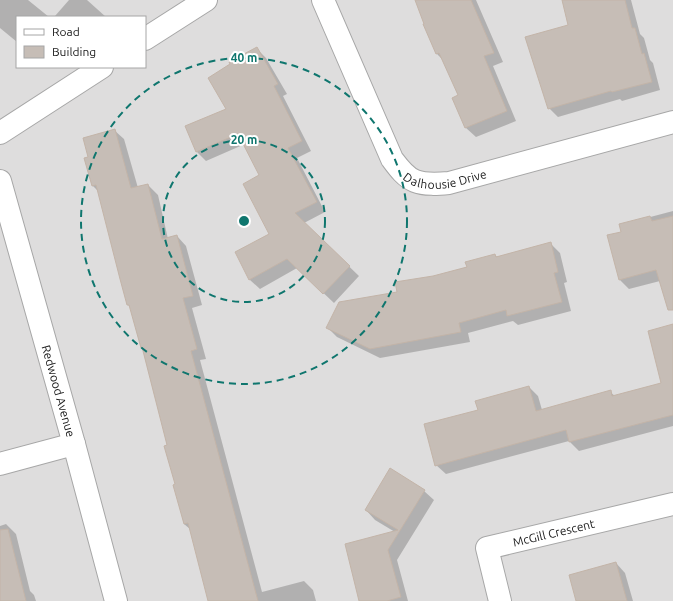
<svg xmlns="http://www.w3.org/2000/svg" width="673" height="601" font-family="Ubuntu,sans-serif">
	<style>
		.residential { fill: #dedddd; fill-rule: evenodd }
		.shadow { fill: #0003 }
		.building { fill: #c6bdb6; stroke: #c3b4a8 }
		.lines { fill: none; stroke-linecap: round; stroke-linejoin: round }
		.minor-casing { stroke: #a7a7a7; stroke-width: 24 }
		.minor { stroke: #fff; stroke-width: 22 }
		.ring { fill: none; stroke: #0f766e; stroke-width: 2; stroke-dasharray: 7 5 }
		.labels { text-anchor: middle; dominant-baseline: central; stroke-width: 4; stroke-linejoin: round; paint-order: stroke }
		.street-label { font-size: 12px; fill: #202020; stroke: #fff }
		.centre { fill: #0f766e; stroke: #fff; stroke-width: 2 }
		.ring-label { font-size: 12px; text-anchor: middle; font-weight: bold; fill: #0f766e; stroke: #fff; stroke-width: 4; stroke-linejoin: round; paint-order: stroke }
	</style>
	<rect width="100%" height="100%" fill="#f1ede7"/>
	<!-- residential -->
	<path class="residential" d="M0,0H673V601H0ZM17,17H145V67H17Z"/>
	<!-- shadow -->
	<g class="shadow">
		<polygon points="0,0 28,0 49,17 17,17 17,42 0,28"/>
		<polygon points="69,0 87,0 106,17 56,17 55,16"/>
		<polygon points="416,0 476,0 503,62 493,66 516,121 476,137 466,128 454,98 459,96 443,60 437,54 425,24"/>
		<polygon points="563,0 631,0 640,34 644,38 650,60 653,63 660,90 622,101 620,99 558,117 549,108 569,26"/>
		<polygon points="256,48 266,58 287,94 283,96 311,151 297,158 325,212 304,223 359,276 334,303 297,268 260,289 250,280 236,252 270,234 261,176 245,144 206,161 197,152 227,110"/>
		<polygon points="114,130 124,139 138,188 148,185 158,195 168,239 177,236 186,246 202,305 192,308 206,359 200,360 262,592 304,581 313,590 316,601 210,601 190,529 184,524 168,446 143,349 141,347 131,307 128,305 99,192 92,185 90,157"/>
		<polygon points="673,211 673,305 660,281 629,289 620,280 622,232 620,225"/>
		<polygon points="550,243 560,253 567,282 564,283 571,311 518,325 513,321 468,333 470,342 380,358 337,337 328,328 398,293 433,277 468,267 495,255 497,257"/>
		<polygon points="673,325 673,426 579,451 569,441 446,474 436,465 479,410 529,387 538,396 542,410 610,392 615,396 663,383"/>
		<polygon points="424,491 434,500 397,560 408,601 360,601 395,532 375,520 366,510"/>
		<polygon points="6,524 16,534 30,591 34,595 36,601 0,601 0,526"/>
		<polygon points="616,563 625,573 633,601 577,601"/>
	</g>
	<!-- building -->
	<g class="building">
		<polygon points="415,0 471,0 494,53 484,56 507,111 465,128 452,98 458,95 439,53 436,54 423,24 424,24"/>
		<polygon points="562,0 625,0 632,28 635,28 642,54 644,53 652,82 612,92 611,91 548,109 525,37 568,25"/>
		<polygon points="257,47 278,84 274,86 302,141 288,148 317,202 295,213 350,266 323,294 287,259 249,280 235,252 269,234 243,184 259,175 238,134 196,152 185,126 226,109 208,78 230,64 229,62"/>
		<polygon points="115,129 131,188 148,184 162,239 177,235 193,296 183,298 197,349 191,351 258,601 208,601 188,523 184,524 173,485 175,484 164,446 167,445 142,347 141,348 129,305 127,305 120,279 96,185 92,186 84,158 88,157 83,138"/>
		<polygon points="650,216 652,221 673,216 673,310 668,310 656,270 619,280 607,235 621,232 619,224"/>
		<polygon points="551,242 558,272 554,273 562,302 507,316 506,310 459,323 461,332 370,349 326,328 339,302 397,292 395,282 433,276 467,267 465,262 495,254 496,257"/>
		<polygon points="673,324 673,415 569,442 566,430 435,466 424,424 478,410 475,401 529,386 536,411 611,390 612,396 661,383 648,331"/>
		<polygon points="390,468 425,490 388,550 401,597 387,601 359,601 345,544 398,530 365,510"/>
		<polygon points="8,529 26,601 0,601 0,530"/>
		<polygon points="616,562 627,601 576,601 569,575"/>
	</g>
	<g class="lines">
		<!-- minor casing -->
		<g class="minor-casing">
			<g id="minor">
				<path id="s1" d="M323,0L392,159C398,167 405,177 415,181C425,185 438,184 449,183L673,122"/>
				<polyline points="145,39 206,0"/>
				<polyline points="0,133 102,67"/>
				<path id="s2" d="M0,181L74,444L116,601"/>
				<polyline points="0,464 74,444"/>
				<path id="s3" d="M500,601L487,548L673,504"/>
			</g>
		</g>
		<!-- minor -->
		<use href="#minor" class="minor"/>
	</g>
	<!-- distance rings -->
	<g class="ring">
		<circle cx="244" cy="221" r="81"/>
		<circle cx="244" cy="221" r="163"/>
	</g>
	<g class="labels">
		<!-- street labels -->
		<g class="street-label">
			<text stroke="none"><textPath href="#s1" startOffset="236">Dalhousie Drive</textPath></text>
			<text stroke="none"><textPath href="#s2" startOffset="218">Redwood Avenue</textPath></text>
			<text stroke="none"><textPath href="#s3" startOffset="123">McGill Crescent</textPath></text>
		</g>
	</g>
	<circle cx="244" cy="221" r="6" class="centre"/>
	<g class="ring-label">
		<text x="244" y="62">40 m</text>
		<text x="244" y="144">20 m</text>
	</g>
	<!-- legend -->
	<rect x="16" y="16" width="130" height="52" fill="#ffffff" stroke="#a6a6a6"/>
	<rect x="24" y="29" width="20" height="6" fill="#ffffff" stroke="#a6a6a6"/>
	<text x="52" y="36" font-size="12" fill="#202020">Road</text>
	<rect x="24" y="46" width="20" height="12" fill="#c6bdb6" stroke="#a6a6a6"/>
	<text x="52" y="56" font-size="12" fill="#202020">Building</text>
</svg>
